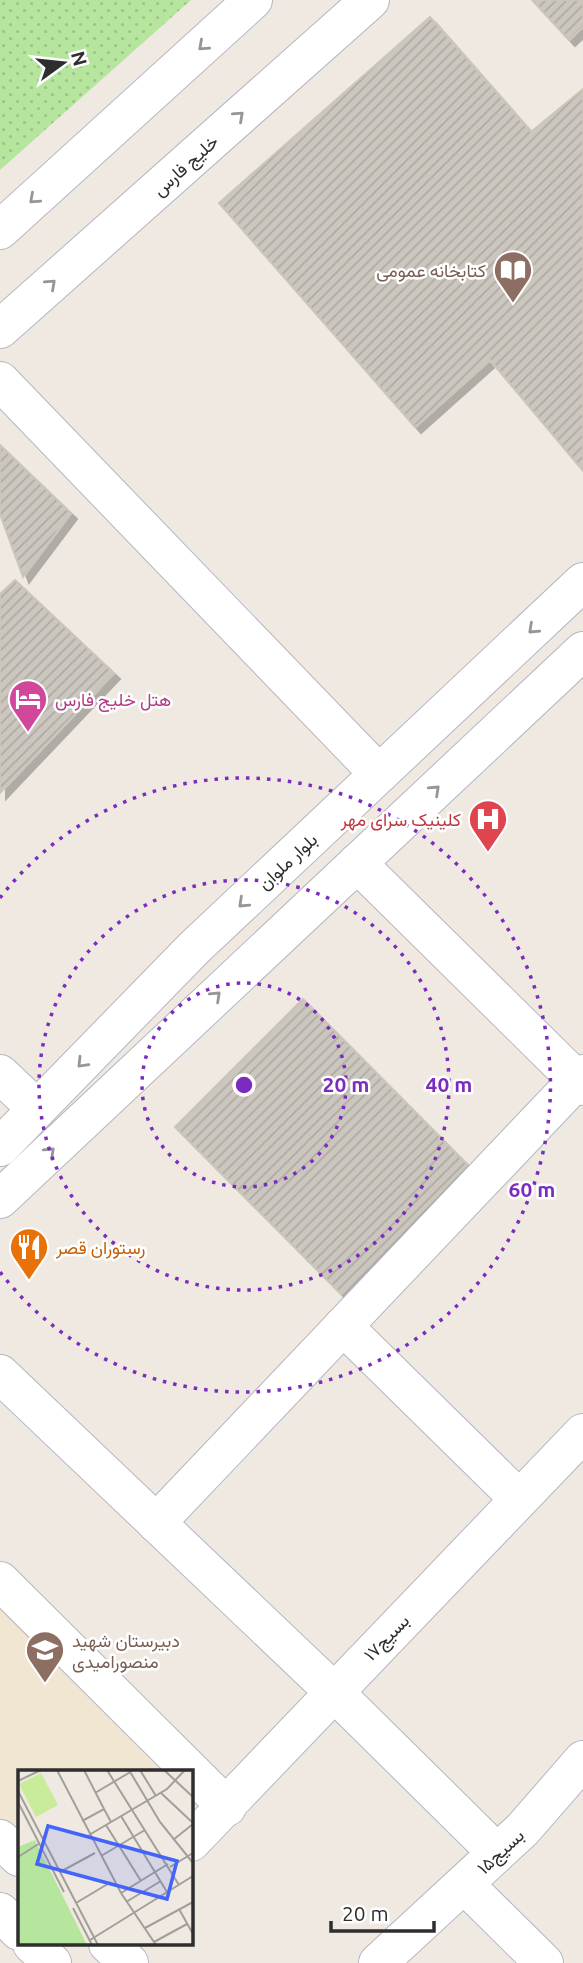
<svg xmlns="http://www.w3.org/2000/svg" width="583" height="1963" font-family="Ubuntu,Vazirmatn,sans-serif">
	<style>
		.education { fill: #f0e6d1 }
		.grass { fill: url(#grass-dots) }
		.building { fill: url(#building-hatch); stroke: #cbc5ba; stroke-width: 2; filter: url(#shadow) }
		.lines { fill: none; stroke-linecap: round; stroke-linejoin: round }
		.street-casing { stroke: #b4b7c1; stroke-width: 40 }
		.secondary-casing { stroke: #b4b7c1; stroke-width: 40 }
		.street { stroke: #fff; stroke-width: 38 }
		.secondary { stroke: #fff; stroke-width: 38 }
		.oneway { stroke: #969696 }
		.ring { fill: none; stroke: #7b2cbf; stroke-width: 3.5; stroke-dasharray: 3.5 7 }
		.labels { text-anchor: middle; dominant-baseline: central; stroke-width: 5; stroke-linejoin: round; paint-order: stroke }
		.street-label { font-size: 18px; fill: #2e2e2e; stroke: #fff }
		.education-label { font-size: 18px; fill: #785e54; stroke: #fff; text-anchor: end }
		.hotel-label { font-size: 18px; fill: #b23c85; stroke: #fff; text-anchor: start }
		.health-label { font-size: 18px; fill: #be3a42; stroke: #fff; text-anchor: end }
		.food-label { font-size: 18px; fill: #c56008; stroke: #fff; text-anchor: start }
		.inset-road { fill: none; stroke: #a29e99; stroke-width: 2 }
		.view { fill: #4264fb; fill-opacity: 0.15; stroke: #4264fb; stroke-width: 3.5 }
		.inset-edge { fill: none; stroke: #2e2e2e; stroke-width: 3.5 }
		.centre { fill: #7b2cbf; stroke: #fff; stroke-width: 3.5 }
		.ring-label { font-size: 21px; text-anchor: middle; font-weight: bold; fill: #7b2cbf; stroke: #fff; stroke-width: 5; stroke-linejoin: round; paint-order: stroke }
	</style>
	<defs>
		<pattern id="grass-dots" width="8" height="8" patternUnits="userSpaceOnUse" patternTransform="scale(1.75)"><rect width="8" height="8" fill="#b6e59e"/><path d="M2 2h.1M6 6h.1" fill="none" stroke="#9dc588" stroke-width="1.8" stroke-linecap="round"/></pattern>
		<pattern id="building-hatch" width="6" height="6" patternUnits="userSpaceOnUse" patternTransform="scale(1.75)"><rect width="6" height="6" fill="#cbc7bf"/><path d="M-1 1l2-2M0 6l6-6M5 7l2-2" fill="none" stroke="#afaba4"/></pattern>
		<filter id="shadow"><feDropShadow dx="6" dy="6" stdDeviation="0" flood-color="#0004"/></filter>
	</defs>
	<rect width="100%" height="100%" fill="#efe9e1"/>
	<!-- education -->
	<polygon class="education" points="0,1596 178,1772 19,1772 19,1857 0,1839"/>
	<!-- grass -->
	<polygon class="grass" points="0,0 191,0 0,170"/>
	<!-- building -->
	<g class="building">
		<polygon points="532,0 583,0 583,27 569,40"/>
		<polygon points="430,17 531,132 583,89 583,471 490,360 415,427 219,203"/>
		<polygon points="0,445 71,513 23,577 0,514"/>
		<polygon points="15,580 114,673 0,793 0,594"/>
		<polygon points="303,999 467,1164 341,1294 175,1127"/>
	</g>
	<g class="lines">
		<!-- street casing -->
		<g class="street-casing">
			<g id="street">
				<polyline points="357,863 583,1086"/>
				<polyline points="343,1326 519,1499"/>
				<polyline points="0,1374 333,1691 497,1853"/>
				<polyline points="156,1523 583,1074"/>
				<polyline points="0,1581 227,1807"/>
				<polyline points="191,1842 583,1433"/>
				<polyline points="464,1884 544,1963"/>
				<polyline points="378,1963 523,1829 583,1760"/>
			</g>
		</g>
		<!-- secondary casing -->
		<g class="secondary-casing">
			<g id="secondary">
				<polyline points="0,230 253,0"/>
				<polyline points="0,329 370,0"/>
				<polyline points="0,381 379,774"/>
				<polyline points="0,1074 37,1109"/>
				<polyline points="0,1147 194,948 583,582"/>
				<polyline points="0,1199 583,651"/>
				<polyline points="0,1839 19,1857"/>
				<polyline points="0,1912 19,1931"/>
				<polyline points="32,1944 52,1963"/>
				<polyline points="108,1944 129,1963"/>
			</g>
		</g>
		<!-- street -->
		<use href="#street" class="street"/>
		<!-- secondary -->
		<use href="#secondary" class="secondary"/>
	</g>
	<!-- one-way arrows -->
	<defs><path id="oneway-chevron" d="M-2-3.5L2.5 0L-2 3.5" fill="none" stroke-width="1.6" stroke-linecap="round" stroke-linejoin="round" transform="scale(1.75)"/></defs>
	<g class="oneway">
		<use href="#oneway-chevron" transform="translate(203 46) rotate(138)"/>
		<use href="#oneway-chevron" transform="translate(239 116) rotate(-42)"/>
		<use href="#oneway-chevron" transform="translate(34 199) rotate(138)"/>
		<use href="#oneway-chevron" transform="translate(51 284) rotate(-42)"/>
		<use href="#oneway-chevron" transform="translate(533 629) rotate(137)"/>
		<use href="#oneway-chevron" transform="translate(435 790) rotate(-43)"/>
		<use href="#oneway-chevron" transform="translate(243 903) rotate(137)"/>
		<use href="#oneway-chevron" transform="translate(216 996) rotate(-43)"/>
		<use href="#oneway-chevron" transform="translate(82 1063) rotate(134)"/>
		<use href="#oneway-chevron" transform="translate(50 1152) rotate(-43)"/>
	</g>
	<!-- distance rings -->
	<g class="ring">
		<circle cx="244" cy="1085" r="102"/>
		<circle cx="244" cy="1085" r="205"/>
		<path d="M0 898A307 307 0 1 1 0 1272"/>
	</g>
	<!-- icons -->
	<defs>
		<g id="library-pin" transform="scale(2.0125)"><path d="M0 17L-7.5 6A9.5 9.5 0 1 1 7.5 6Z" fill="#8d6e63" stroke="#fff"/><path d="M-6-4Q-3-5.5-.7-3.5V5Q-3 3-6 4ZM6-4Q3-5.5 .7-3.5V5Q3 3 6 4Z" fill="#fff"/></g>
		<g id="hotel-pin" transform="scale(2.0125)"><path d="M0 17L-7.5 6A9.5 9.5 0 1 1 7.5 6Z" fill="#d1479c" stroke="#fff"/><path d="M-6-4.5h1.5V1H6V5H4.5V3h-9V5H-6ZM-4 0a1.8 1.8 0 1 1 3.6 0ZM.5 0V-2.5h3Q6-2.5 6 0Z" fill="#fff"/></g>
		<g id="hospital-pin" transform="scale(2.0125)"><path d="M0 17L-7.5 6A9.5 9.5 0 1 1 7.5 6Z" fill="#e0444e" stroke="#fff"/><path d="M-5-5h3v3.5h4V-5h3V5h-3V1.5h-4V5h-3Z" fill="#fff"/></g>
		<g id="restaurant-pin" transform="scale(2.0125)"><path d="M0 17L-7.5 6A9.5 9.5 0 1 1 7.5 6Z" fill="#e8710a" stroke="#fff"/><path d="M-5-6h1v4h1v-4h1v4h1v-4h1v5L-1.5 .5V6h-2V.5L-5-1ZM5-6V6H3V1.5H1.5Q1.5-4 5-6Z" fill="#fff"/></g>
		<g id="school-pin" transform="scale(2.0125)"><path d="M0 17L-7.5 6A9.5 9.5 0 1 1 7.5 6Z" fill="#8d6e63" stroke="#fff"/><path d="M0-5L7-2L0 1L-7-2ZM-4 1L0 2.5L4 1V4Q0 6-4 4Z" fill="#fff"/></g>
	</defs>
	<g fill-rule="evenodd">
		<use href="#library-pin" x="513" y="270"/>
		<use href="#hotel-pin" x="28" y="699"/>
		<use href="#hospital-pin" x="488" y="819"/>
		<use href="#restaurant-pin" x="29" y="1247"/>
		<use href="#school-pin" x="45" y="1650"/>
	</g>
	<g class="labels">
		<!-- street labels -->
		<g class="street-label">
			<text transform="translate(185 165) rotate(-42)">خلیج فارس</text>
			<text transform="translate(287 861) rotate(-43)">بلوار ملوان</text>
			<text transform="translate(386 1637) rotate(-46)">بسیج۱۷</text>
			<text transform="translate(500 1851) rotate(-43)">بسیج۱۵</text>
		</g>
		<!-- education labels -->
		<g class="education-label">
			<text x="486" y="270">کتابخانه عمومی</text>
			<text x="72" y="1640" text-anchor="start">دبیرستان شهید<tspan x="72" dy="21">منصورامیدی</tspan></text>
		</g>
		<!-- hotel labels -->
		<g class="hotel-label">
			<text x="55" y="699">هتل خلیج فارس</text>
		</g>
		<!-- health labels -->
		<g class="health-label">
			<text x="461" y="819">کلینیک سرای مهر</text>
		</g>
		<!-- food labels -->
		<g class="food-label">
			<text x="56" y="1247">رستوران قصر</text>
		</g>
	</g>
	<!-- overview -->
	<g transform="translate(18 1770)">
		<rect width="175" height="175" fill="#efe9e1"/>
		<path d="M17,70L69,175H0V77Z" fill="#b6e59e"/>
		<path d="M23,3L40,35L18,47L1,14Z" fill="#c9ec9a"/>
		<path class="inset-road" d="M39,0L103,123L138,175M66,0L86,39M89,0L161,115M111,0L142,52L175,93M122,0L138,26M146,0L175,27M0,11L23,0M0,21L80,175M77,23L114,1M143,23L175,53M0,32L46,122M103,46L149,122M64,51L86,39L93,52M88,55L123,111M71,65L149,19L167,0M155,70L175,54M83,86L127,60M0,87L22,73M152,97L175,83M42,102L77,83M103,123L150,94M108,132L143,111M58,133L93,112M55,138L74,175M161,139L175,164M127,158L175,132M72,170L175,106M136,172L169,154"/>
		<path class="view" d="M30,56L159,91L149,129L19,94Z"/>
		<rect width="175" height="175" class="inset-edge"/>
	</g>
	<circle cx="244" cy="1085" r="10" class="centre"/>
	<g class="ring-label">
		<text x="346" y="1092">20 m</text>
		<text x="449" y="1092">40 m</text>
		<text x="532" y="1197">60 m</text>
	</g>
	<!-- north arrow -->
	<g transform="translate(63 63) rotate(75)" stroke="#ffffff" stroke-width="5" paint-order="stroke">
	<path d="M0-5L12 26L0 18L-12 26Z" fill="#2e2e2e"/>
	<text y="-10" font-size="19" font-weight="bold" text-anchor="middle" fill="#2e2e2e">N</text>
	</g>
	<!-- scale -->
	<path d="M331 1921v10h103v-10" fill="none" stroke="#2e2e2e" stroke-width="3.5"/>
	<text x="342" y="1921" font-size="21" fill="#2e2e2e" stroke="#ffffff" stroke-width="5" paint-order="stroke">20 m</text>
</svg>
